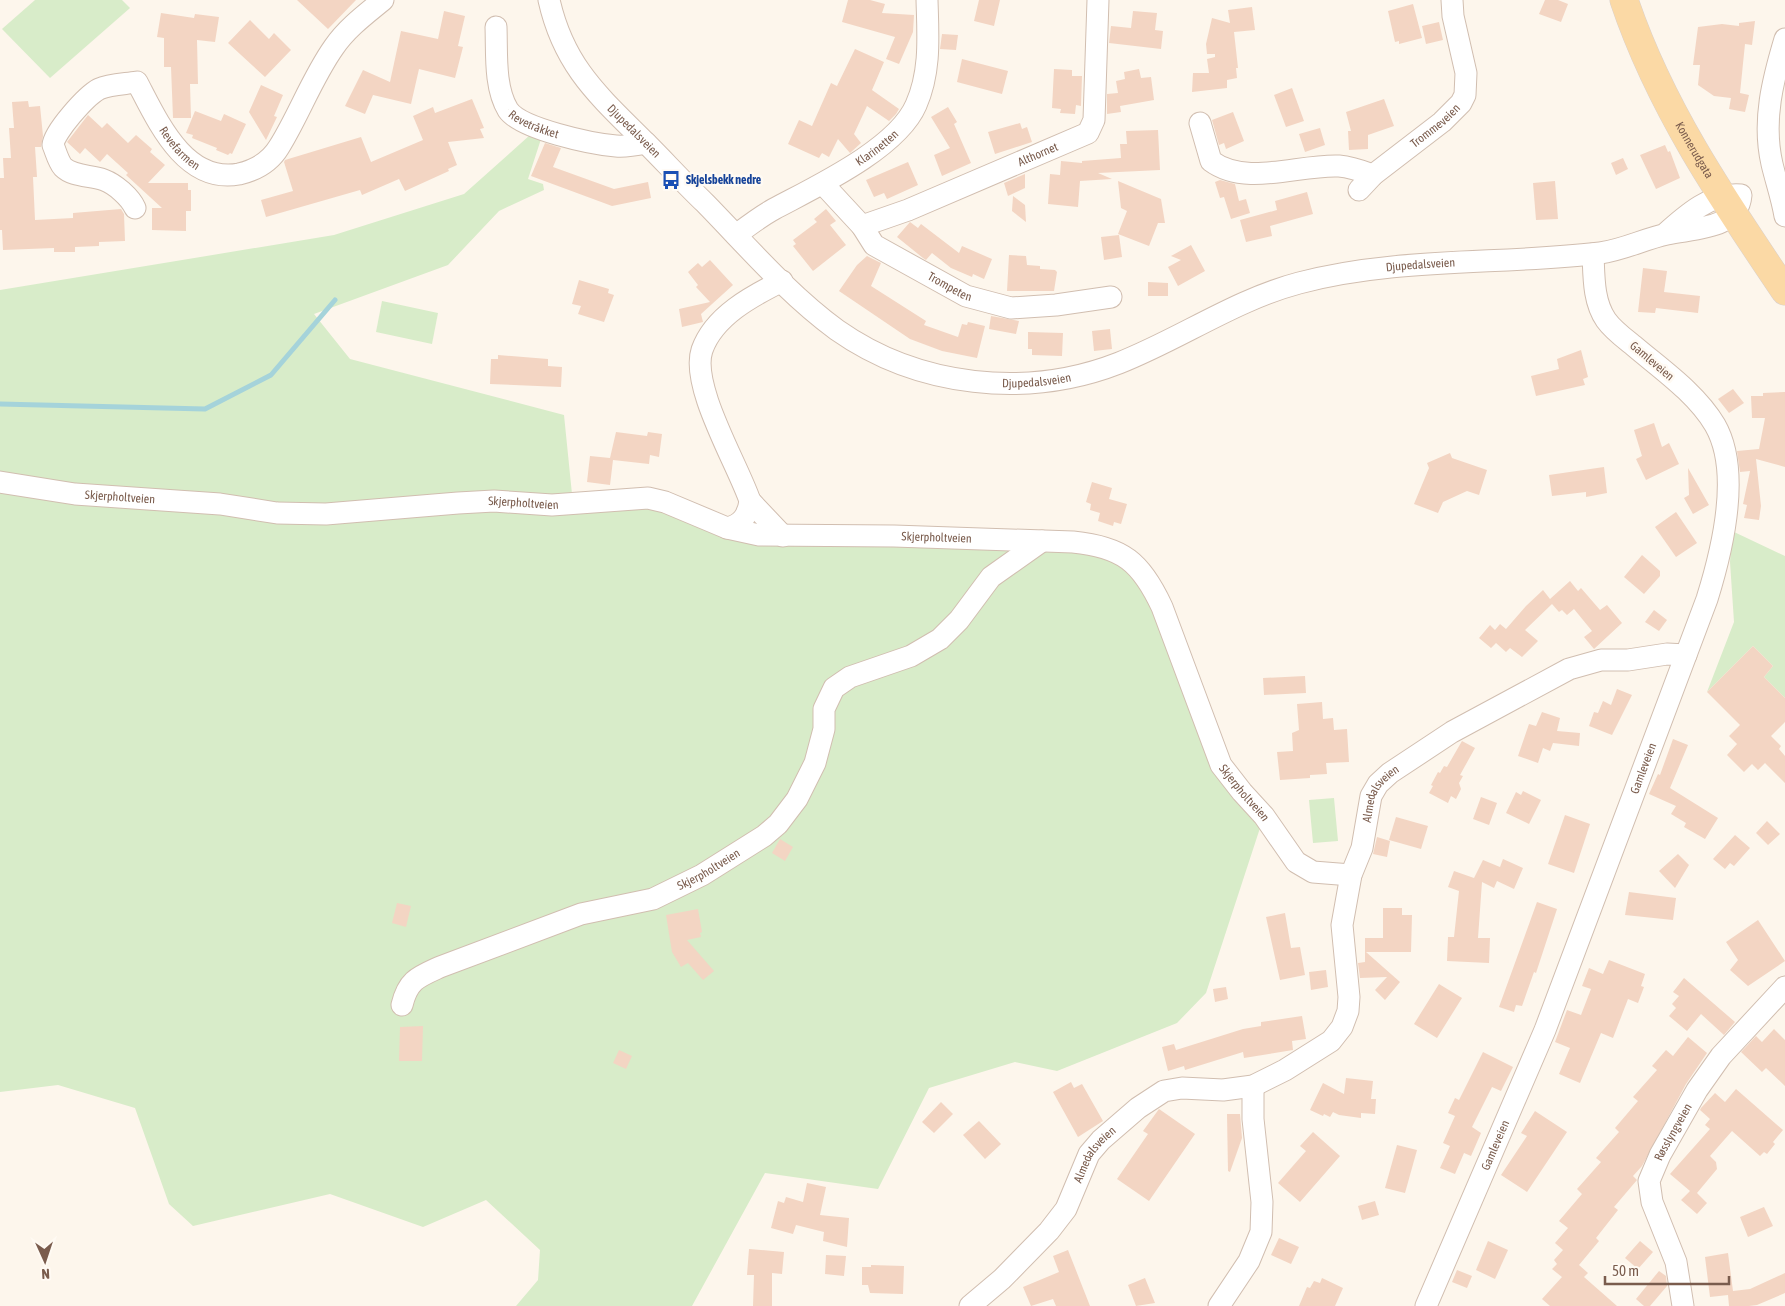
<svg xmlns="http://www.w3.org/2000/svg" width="1785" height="1306" font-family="'Asap Condensed',sans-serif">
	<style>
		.green { fill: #d8ecc9 }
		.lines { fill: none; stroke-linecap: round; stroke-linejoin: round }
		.stream { stroke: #a5d3da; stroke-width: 5 }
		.building { fill: #f3d5c3 }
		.minor-casing { stroke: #d1beb0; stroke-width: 23 }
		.major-casing { stroke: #dad1cd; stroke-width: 29 }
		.minor { stroke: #fff; stroke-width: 21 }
		.major { stroke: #fbd9a5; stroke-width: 28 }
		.labels { text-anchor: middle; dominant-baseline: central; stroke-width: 5; stroke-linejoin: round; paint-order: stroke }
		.street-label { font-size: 12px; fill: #7a5c4d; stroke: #fffaf3 }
		.transit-label { font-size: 12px; font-weight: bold; fill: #164399; stroke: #fffaf3; text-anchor: start }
	</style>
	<rect width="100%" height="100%" fill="#fdf6ec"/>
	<!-- green -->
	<g class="green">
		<polygon points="35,0 122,0 130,8 50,78 2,29"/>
		<polygon points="530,135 541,139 528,179 543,184 544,190 499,211 448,265 314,314 350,359 564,415 573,504 637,498 709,521 1055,540 1135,563 1260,828 1206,993 1177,1023 1057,1071 1015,1062 929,1088 878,1189 765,1173 692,1306 516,1306 538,1280 540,1250 486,1200 423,1227 330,1194 193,1226 169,1204 135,1108 58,1085 0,1092 0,290 334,235 464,194"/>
		<polygon points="382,301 438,313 432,344 376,332"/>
		<polygon points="1732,531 1785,556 1785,698 1764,677 1773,666 1753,646 1707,692 1734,622 1730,562"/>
		<polygon points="1334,798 1338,841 1313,843 1309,800"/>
	</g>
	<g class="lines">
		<!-- stream -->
		<polyline class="stream" points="0,404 205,409 271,375 335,300"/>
	</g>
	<!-- building -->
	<g class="building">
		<polygon points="297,0 356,0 328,29"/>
		<polygon points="848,0 870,0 885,4 882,13 914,15 913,32 899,64 886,59 895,37 842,22"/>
		<polygon points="979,0 1000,0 994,26 974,21"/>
		<polygon points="1545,0 1558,0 1568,4 1561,22 1539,14"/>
		<polygon points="1413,4 1422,38 1399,44 1399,41 1395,42 1388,11"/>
		<polygon points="1252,7 1255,30 1234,32 1238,68 1236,68 1237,78 1227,80 1227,88 1192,92 1193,73 1209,73 1207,59 1215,57 1215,54 1207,54 1206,44 1212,18 1230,23 1228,10"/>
		<polygon points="444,11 465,16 458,46 463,47 455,78 419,69 411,104 373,95 365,114 345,106 363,70 390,82 401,31 438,39"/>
		<polygon points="1133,11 1157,13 1155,30 1163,31 1161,49 1109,43 1111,26 1131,28"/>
		<polygon points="161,13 194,18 195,14 219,17 215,42 197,40 198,84 190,84 191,118 173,118 171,67 164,67 164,38 157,37"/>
		<polygon points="250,20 269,39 274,33 291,50 265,77 228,43"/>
		<polygon points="1755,21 1752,45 1745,44 1740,93 1749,95 1745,112 1729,109 1731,98 1714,96 1698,85 1700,65 1693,65 1698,27 1722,24 1739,26 1739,23"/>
		<polygon points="1439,22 1443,40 1426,44 1422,26"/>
		<polygon points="942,34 958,35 956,50 940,49"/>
		<polygon points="855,49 884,62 872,90 899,109 896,114 889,121 867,106 854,134 861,143 850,153 838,139 829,157 822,153 819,158 788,144 799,120 812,126 831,83 837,86"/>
		<polygon points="962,59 1008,71 1002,94 957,82"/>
		<polygon points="1054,69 1072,70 1072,76 1082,76 1081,106 1076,105 1075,114 1060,113 1061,109 1052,108"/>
		<polygon points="1139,69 1141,78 1151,77 1154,100 1120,106 1121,112 1107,114 1107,94 1118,93 1116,81 1125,79 1124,72"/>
		<polygon points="261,85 283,95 274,116 277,117 266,140 249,112"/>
		<polygon points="1292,88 1304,121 1286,127 1274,95"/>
		<polygon points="472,99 484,128 480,129 484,138 448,142 457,165 448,169 449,171 405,191 399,179 362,195 360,190 266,217 261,200 293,191 284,162 285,160 361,137 371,162 423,140 413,116 433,107 435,113"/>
		<polygon points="1384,99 1394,126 1368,135 1368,149 1349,150 1348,131 1351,131 1346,112"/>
		<polygon points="28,101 29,107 40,106 43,136 41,147 35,147 37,177 33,177 35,220 73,218 73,213 121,209 124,214 125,241 99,242 99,246 75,247 75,252 54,252 54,248 3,250 2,230 0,230 0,178 4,178 3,158 11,158 9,128 14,128 12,102"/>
		<polygon points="948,107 957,122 954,124 971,163 942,176 934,155 950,148 931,117"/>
		<polygon points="195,111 221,121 224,114 246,124 232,154 230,153 228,155 216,150 217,148 192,138 193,135 186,133"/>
		<polygon points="1233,112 1244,141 1226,149 1224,143 1219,145 1212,120"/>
		<polygon points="88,115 102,128 107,123 128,143 136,135 152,149 150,152 165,165 148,183 188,183 188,190 191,190 191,211 186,211 186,231 152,230 152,208 162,208 126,175 128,173 107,154 100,162 85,148 80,154 67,142"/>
		<polygon points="1020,123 1022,129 1027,127 1032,142 995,154 988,132"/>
		<polygon points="1320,128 1325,145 1305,152 1299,134"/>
		<polygon points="1158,130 1160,170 1098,173 1112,179 1080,181 1078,207 1048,204 1050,174 1060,175 1061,161 1082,163 1082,161 1121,158 1120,144 1127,144 1126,131"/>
		<polygon points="545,143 561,148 553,167 614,189 648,182 651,198 612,206 531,176"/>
		<polygon points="1665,145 1668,152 1670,151 1680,178 1656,189 1640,155"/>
		<polygon points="1623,158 1628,169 1616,175 1611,163"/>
		<polygon points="908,162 918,185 887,199 884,193 874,197 866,180"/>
		<polygon points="1025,174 1025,188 1008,196 1004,183"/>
		<polygon points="1220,180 1235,184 1239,201 1246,199 1250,213 1231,219 1224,197 1220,198 1215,182"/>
		<polygon points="1118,181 1161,199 1165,223 1158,223 1149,246 1118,234 1127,211 1121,208"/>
		<polygon points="1555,181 1558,219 1536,220 1533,183"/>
		<polygon points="1307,192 1313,214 1270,226 1272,236 1246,242 1240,220 1277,210 1275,201"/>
		<polygon points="1013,196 1025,205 1026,222 1012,211"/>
		<polygon points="826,209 836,221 830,225 846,245 813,271 793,246 796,244 793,240 817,222 814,219"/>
		<polygon points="910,222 918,228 921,224 959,253 962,246 992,259 984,279 973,274 972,277 951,268 932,253 926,260 923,258 897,237"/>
		<polygon points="1119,235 1122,257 1104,260 1101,237"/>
		<polygon points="1191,245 1205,271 1178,286 1168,267 1181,260 1171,256"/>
		<polygon points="1009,255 1026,256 1027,265 1040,266 1040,269 1055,270 1057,272 1054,291 1007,291"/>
		<polygon points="867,256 881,263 871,286 926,321 924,325 958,337 962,324 967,325 968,322 985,326 977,358 942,351 910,339 839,291 857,265"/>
		<polygon points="710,260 733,285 701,314 703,322 682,327 679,309 710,302 696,287 698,285 688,272 698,263 702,267"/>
		<polygon points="1643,268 1667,271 1664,292 1700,296 1698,313 1656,308 1655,313 1638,312"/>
		<polygon points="579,280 609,289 608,293 614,295 604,322 578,314 581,306 572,304"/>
		<polygon points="1148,282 1168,283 1168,296 1148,296"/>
		<polygon points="991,316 1019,321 1016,334 989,329"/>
		<polygon points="1110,329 1112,349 1094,351 1092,331"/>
		<polygon points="1028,332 1063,333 1062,356 1032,355 1032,349 1028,349"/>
		<polygon points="1581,350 1588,377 1583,379 1585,385 1536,396 1531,376 1559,369 1557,359"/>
		<polygon points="498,355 548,359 548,366 562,367 561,387 490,384 491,359 498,359"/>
		<polygon points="1733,389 1744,403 1729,413 1718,399"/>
		<polygon points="1785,392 1785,467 1756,459 1761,506 1759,520 1744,518 1747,505 1743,504 1750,471 1740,472 1737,451 1759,449 1765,418 1752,418 1751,396 1763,396 1763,393"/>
		<polygon points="1654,423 1662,447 1669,443 1679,464 1646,480 1636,459 1642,456 1634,430"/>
		<polygon points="616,432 647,436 648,432 662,434 659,457 650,455 649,464 613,460 610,485 587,482 590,456 610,458"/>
		<polygon points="1450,453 1452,458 1487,470 1479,495 1467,491 1443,502 1438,513 1414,504 1429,468 1427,463"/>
		<polygon points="1604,467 1607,493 1586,497 1586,492 1552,496 1549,475"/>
		<polygon points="1688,468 1709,505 1693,514 1684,498 1689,495"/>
		<polygon points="1092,482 1112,488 1109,499 1127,504 1121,524 1114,522 1113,526 1098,521 1100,513 1090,510 1091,504 1086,502"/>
		<polygon points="1676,512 1697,543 1676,557 1655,527"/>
		<polygon points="1642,555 1660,571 1660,576 1644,594 1624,577"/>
		<polygon points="1570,581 1578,591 1581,588 1600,610 1607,605 1622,623 1594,649 1584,637 1592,631 1574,609 1567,615 1562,610 1559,612 1552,604 1525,630 1538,641 1522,657 1510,648 1506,652 1496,643 1491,648 1479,638 1490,625 1495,630 1500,624 1506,629 1526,606 1543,590 1550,599"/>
		<polygon points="1654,610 1667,620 1659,631 1645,622"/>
		<polygon points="1753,646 1773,666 1764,677 1785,698 1785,722 1771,736 1781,746 1779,749 1785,756 1785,783 1765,763 1758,770 1752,764 1744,772 1727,755 1737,744 1729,736 1740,725 1707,692"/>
		<polygon points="1305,676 1306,693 1264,695 1263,678"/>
		<polygon points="1617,689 1632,695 1612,735 1589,726 1594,712 1598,713 1603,701 1611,705"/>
		<polygon points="1322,702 1323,719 1333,718 1334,730 1347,729 1349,762 1326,763 1327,774 1310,775 1310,778 1280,780 1277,752 1293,751 1292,733 1299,730 1297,704"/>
		<polygon points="1542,712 1560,718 1557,731 1580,733 1579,746 1553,743 1550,751 1543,748 1538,763 1518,756 1529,724 1536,726"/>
		<polygon points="1673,739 1688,745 1670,788 1718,818 1705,839 1684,827 1686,823 1671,814 1676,806 1649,794 1658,774 1660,775"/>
		<polygon points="1462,741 1475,748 1460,775 1463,776 1459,783 1461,789 1456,799 1451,796 1448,803 1429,793 1433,786 1431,785 1438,772 1440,773 1444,766 1447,767"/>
		<polygon points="1523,791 1541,800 1529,824 1506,813 1516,792 1521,795"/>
		<polygon points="1481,797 1497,803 1489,825 1473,819"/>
		<polygon points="1565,815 1590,824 1574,873 1548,864"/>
		<polygon points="1396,817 1428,826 1421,849 1389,840"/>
		<polygon points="1767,821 1780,834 1768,845 1756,833"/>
		<polygon points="1735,835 1750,848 1734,866 1730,863 1725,869 1713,859"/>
		<polygon points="1377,837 1390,841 1387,857 1373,854"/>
		<polygon points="780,839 793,847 785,861 772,853"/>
		<polygon points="1678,854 1689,865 1675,888 1659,871"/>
		<polygon points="1503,859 1523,868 1514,889 1497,881 1494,888 1482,882 1478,938 1490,938 1489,963 1447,961 1448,937 1454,937 1459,891 1448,887 1454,871 1474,878 1483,860 1500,867"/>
		<polygon points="1629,892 1676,898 1673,920 1625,915"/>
		<polygon points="1537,902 1557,909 1536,973 1534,972 1522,1006 1516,1005 1514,1012 1499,1007"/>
		<polygon points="397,903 411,906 406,927 392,923"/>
		<polygon points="1383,908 1402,908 1402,915 1412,915 1411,952 1366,952 1400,982 1385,1000 1375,990 1387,977 1360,978 1358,963 1365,962 1365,938 1383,938"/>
		<polygon points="698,909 702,932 700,933 701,937 687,940 714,971 703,980 688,963 681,967 672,952 666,915"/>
		<polygon points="1285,913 1291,948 1300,947 1305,975 1280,980 1266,917"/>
		<polygon points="1758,920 1785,961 1748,986 1730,970 1738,960 1726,942"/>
		<polygon points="1609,960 1645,974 1641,986 1644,987 1638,1003 1628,999 1613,1038 1601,1033 1580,1083 1559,1074 1570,1048 1555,1042 1567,1010 1581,1015 1591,989 1582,986 1589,968 1603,974"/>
		<polygon points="1326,970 1328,987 1311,990 1309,972"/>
		<polygon points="1684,978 1735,1022 1724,1035 1701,1014 1687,1031 1669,1016 1676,1008 1672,1004 1679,996 1673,992"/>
		<polygon points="1439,984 1462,998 1437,1038 1414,1024"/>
		<polygon points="1226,987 1228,999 1215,1002 1213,989"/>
		<polygon points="1302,1016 1306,1039 1292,1041 1293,1050 1244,1058 1243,1052 1185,1070 1184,1066 1168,1071 1162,1047 1174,1044 1176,1050 1243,1029 1261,1026 1261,1022"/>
		<polygon points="423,1026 422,1061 399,1061 400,1027"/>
		<polygon points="1774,1029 1785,1040 1785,1086 1766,1068 1762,1072 1741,1052 1756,1036 1762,1042"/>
		<polygon points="1688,1037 1707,1053 1686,1084 1642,1166 1633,1176 1637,1180 1614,1207 1618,1210 1596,1238 1599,1241 1579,1265 1588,1273 1584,1277 1617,1306 1550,1306 1542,1299 1562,1277 1552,1269 1557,1264 1554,1260 1563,1250 1555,1243 1568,1228 1559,1221 1582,1194 1577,1189 1601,1162 1596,1158 1619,1132 1615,1128 1638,1101 1633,1097 1657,1070 1652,1066 1666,1050 1673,1056"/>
		<polygon points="619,1050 632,1056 626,1069 613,1063"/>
		<polygon points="1483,1052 1513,1067 1501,1091 1492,1087 1472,1127 1481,1133 1471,1156 1464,1153 1455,1174 1440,1168 1450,1146 1443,1143 1455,1116 1448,1113 1455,1098 1459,1100"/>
		<polygon points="1346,1078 1373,1081 1371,1099 1376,1099 1375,1114 1361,1113 1361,1118 1339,1115 1333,1112 1330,1117 1324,1114 1323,1116 1310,1110 1323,1083 1344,1094"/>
		<polygon points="1071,1082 1074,1088 1082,1084 1103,1121 1078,1137 1053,1092"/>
		<polygon points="1736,1089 1783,1130 1773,1142 1775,1144 1767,1154 1764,1152 1760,1156 1732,1131 1710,1156 1716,1162 1717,1169 1697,1193 1707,1203 1697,1214 1681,1200 1690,1191 1670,1174 1710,1129 1705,1125 1710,1119 1700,1110 1701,1108 1715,1093 1725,1102"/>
		<polygon points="941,1102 953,1114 934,1133 922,1122"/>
		<polygon points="1159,1109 1195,1134 1149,1201 1117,1179 1148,1134 1143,1131"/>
		<polygon points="1535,1111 1567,1132 1527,1192 1501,1175 1527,1136 1521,1133"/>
		<polygon points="1227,1114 1240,1114 1242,1138 1230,1172 1228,1171"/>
		<polygon points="979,1121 1001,1144 985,1159 963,1135"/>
		<polygon points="1313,1132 1340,1156 1300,1202 1278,1183 1306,1151 1300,1146"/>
		<polygon points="1397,1145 1417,1150 1405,1193 1385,1188"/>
		<polygon points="807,1183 826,1187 820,1215 849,1218 847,1247 823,1241 824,1232 796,1225 793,1234 771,1228 778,1201 784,1203 786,1197 803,1202"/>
		<polygon points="1375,1201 1379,1215 1362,1220 1358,1206"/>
		<polygon points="1764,1207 1773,1226 1748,1237 1740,1217"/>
		<polygon points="1279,1238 1299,1247 1291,1264 1271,1255"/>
		<polygon points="1488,1241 1508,1250 1495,1279 1476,1270"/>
		<polygon points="1640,1241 1653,1252 1638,1269 1625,1258"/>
		<polygon points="749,1249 784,1252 782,1274 772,1273 772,1306 753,1306 754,1275 747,1275"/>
		<polygon points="1068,1250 1090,1306 1056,1306 1053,1299 1031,1306 1023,1287 1059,1272 1053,1256"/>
		<polygon points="1728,1253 1733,1291 1750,1289 1785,1273 1785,1293 1757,1305 1749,1306 1729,1306 1728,1295 1710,1297 1705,1257"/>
		<polygon points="826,1255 846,1256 844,1276 825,1274"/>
		<polygon points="871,1265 904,1266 903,1294 870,1293 868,1285 862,1285 862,1267 871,1267"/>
		<polygon points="1457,1270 1472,1276 1467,1288 1452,1282"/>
		<polygon points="1659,1271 1666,1276 1667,1286 1650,1306 1644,1306 1636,1299"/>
		<polygon points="1145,1278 1155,1303 1136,1306 1128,1285"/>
		<polygon points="1322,1278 1343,1288 1335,1306 1299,1306 1307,1287 1310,1288 1314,1281 1320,1283"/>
	</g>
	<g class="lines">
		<!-- minor casing -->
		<g class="minor-casing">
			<g id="minor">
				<path id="s1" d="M549,0C564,67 599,96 646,143C666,163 685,184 705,203C747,246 788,294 837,330C918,387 1027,399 1119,363C1180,339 1235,300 1299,283C1397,257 1500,265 1600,253C1623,250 1644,239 1667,234C1693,228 1738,230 1741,195C1712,192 1686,215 1665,234"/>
				<path id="s2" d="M496,27C497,52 494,87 508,110C521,129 592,144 616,146C626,147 636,145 646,143"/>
				<path d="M1785,39C1773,79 1762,121 1772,164C1776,181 1782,198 1785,216"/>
				<path d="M1200,123L1211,161C1246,187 1299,164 1339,166C1351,167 1362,171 1373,175"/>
				<path id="s3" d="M824,185L862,226L874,245L966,296L1011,308L1056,305L1111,297"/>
				<path id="s4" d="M1359,190L1373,175L1442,122L1461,103L1465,95L1466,73L1453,16L1452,0"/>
				<path id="s5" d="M135,208C130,197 115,184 104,180C91,175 73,177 63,167C58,161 56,152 53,145C54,132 86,96 99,89C110,84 125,84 137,82C158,122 185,184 239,174C256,170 270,162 279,147C299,115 312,78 334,47C347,28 366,14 383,0"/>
				<path id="s6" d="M862,226L908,210L1088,133L1094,120L1098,0"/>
				<path id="s7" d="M736,235C748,226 761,216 774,209C815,187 897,149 916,105C931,71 928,36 927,0"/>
				<path id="s8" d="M0,482L75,494L220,504L277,513L326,514L458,503L494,501L552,505L648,498L665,502L727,528L759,535L894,536L1073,542C1123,547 1141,562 1162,607L1221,765L1242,792L1264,816L1296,862L1313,872L1351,875"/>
				<polyline points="750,501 783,536"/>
				<path d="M727,528C741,525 748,516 750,501C738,465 690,386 702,350C714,316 752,296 782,281"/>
				<path id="s9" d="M402,1005C408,980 418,977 440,967L581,914L653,899L702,875L764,836L778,824L797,799L815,763L824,729V709L834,688L850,677L911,656L940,639L959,620L991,577L1042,541"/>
				<path id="s10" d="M970,1306L1002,1279L1049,1231L1066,1209L1089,1154L1101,1140L1138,1108L1164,1091L1182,1088L1223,1090L1253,1086L1285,1070L1331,1041L1342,1027L1348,1011L1349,997L1342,925L1351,875L1362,848L1371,796L1378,784L1390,773L1452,732L1569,669L1601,660H1628L1667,654L1686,655"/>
				<polyline points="1219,1306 1249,1261 1261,1232 1262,1202 1253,1119 1253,1086"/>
				<path id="s11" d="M1426,1306L1545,1030L1707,599C1722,551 1742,472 1715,425C1696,393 1661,369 1634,346C1624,338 1613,330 1606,320C1593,301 1594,276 1593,254"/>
				<path id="s12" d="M1683,1306L1676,1262L1652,1202L1649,1181L1660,1155L1697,1090L1721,1056L1785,987"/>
			</g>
		</g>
		<!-- major casing -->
		<g class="major-casing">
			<g id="major">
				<path id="s13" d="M1624,0C1660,107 1722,198 1785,291"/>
			</g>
		</g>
		<!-- minor -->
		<use href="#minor" class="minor"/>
		<!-- major -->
		<use href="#major" class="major"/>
	</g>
	<!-- icons -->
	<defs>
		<g id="bus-bare" transform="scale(1.5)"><path d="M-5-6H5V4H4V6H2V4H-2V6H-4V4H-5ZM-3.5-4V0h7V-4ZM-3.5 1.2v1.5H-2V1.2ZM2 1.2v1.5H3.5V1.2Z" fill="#1a4fb4" stroke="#fffaf3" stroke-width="2.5" paint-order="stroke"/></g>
	</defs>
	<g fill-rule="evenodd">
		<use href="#bus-bare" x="671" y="180"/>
	</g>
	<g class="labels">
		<!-- street labels -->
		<g class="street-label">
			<text stroke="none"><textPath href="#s2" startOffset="115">Revetråkket</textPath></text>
			<text stroke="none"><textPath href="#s4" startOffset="100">Trommeveien</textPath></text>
			<text stroke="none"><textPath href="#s1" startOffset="159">Djupedalsveien</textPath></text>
			<text stroke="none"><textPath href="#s7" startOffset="166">Klarinetten</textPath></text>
			<text stroke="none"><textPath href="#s5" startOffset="302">Revefarmen</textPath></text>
			<text stroke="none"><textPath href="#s13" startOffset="166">Konnerudgata</textPath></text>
			<text stroke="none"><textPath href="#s6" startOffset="190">Althornet</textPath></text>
			<text stroke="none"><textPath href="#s1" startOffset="1059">Djupedalsveien</textPath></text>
			<text stroke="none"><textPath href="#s3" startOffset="165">Trompeten</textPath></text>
			<text transform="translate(1652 361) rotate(40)">Gamleveien</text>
			<text stroke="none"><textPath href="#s1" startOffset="654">Djupedalsveien</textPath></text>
			<text stroke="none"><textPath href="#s8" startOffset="121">Skjerpholtveien</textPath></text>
			<text stroke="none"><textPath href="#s8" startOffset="526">Skjerpholtveien</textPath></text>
			<text stroke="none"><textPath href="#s8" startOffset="946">Skjerpholtveien</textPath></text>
			<text stroke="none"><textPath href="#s11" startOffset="580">Gamleveien</textPath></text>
			<text stroke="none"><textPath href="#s8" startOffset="1405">Skjerpholtveien</textPath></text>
			<text stroke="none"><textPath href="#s10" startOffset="735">Almedalsveien</textPath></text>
			<text stroke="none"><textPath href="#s9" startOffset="344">Skjerpholtveien</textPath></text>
			<text stroke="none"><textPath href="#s12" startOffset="185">Røsslyngveien</textPath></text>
			<text stroke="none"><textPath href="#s11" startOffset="175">Gamleveien</textPath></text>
			<text stroke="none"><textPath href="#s10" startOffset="199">Almedalsveien</textPath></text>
		</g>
		<!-- transit labels -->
		<g class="transit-label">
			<text x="686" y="180">Skjelsbekk nedre</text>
		</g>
	</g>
	<!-- north arrow -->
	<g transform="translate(45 1261) rotate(177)" stroke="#fffaf3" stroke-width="4" paint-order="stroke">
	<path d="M0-4L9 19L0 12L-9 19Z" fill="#7a5c4d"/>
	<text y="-8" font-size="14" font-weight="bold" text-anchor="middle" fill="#7a5c4d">N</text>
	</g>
	<!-- scale -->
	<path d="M1605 1276v8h124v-8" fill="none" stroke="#7a5c4d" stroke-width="2.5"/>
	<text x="1612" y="1276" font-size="15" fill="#7a5c4d" stroke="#fffaf3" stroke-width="4" paint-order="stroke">50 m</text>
</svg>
